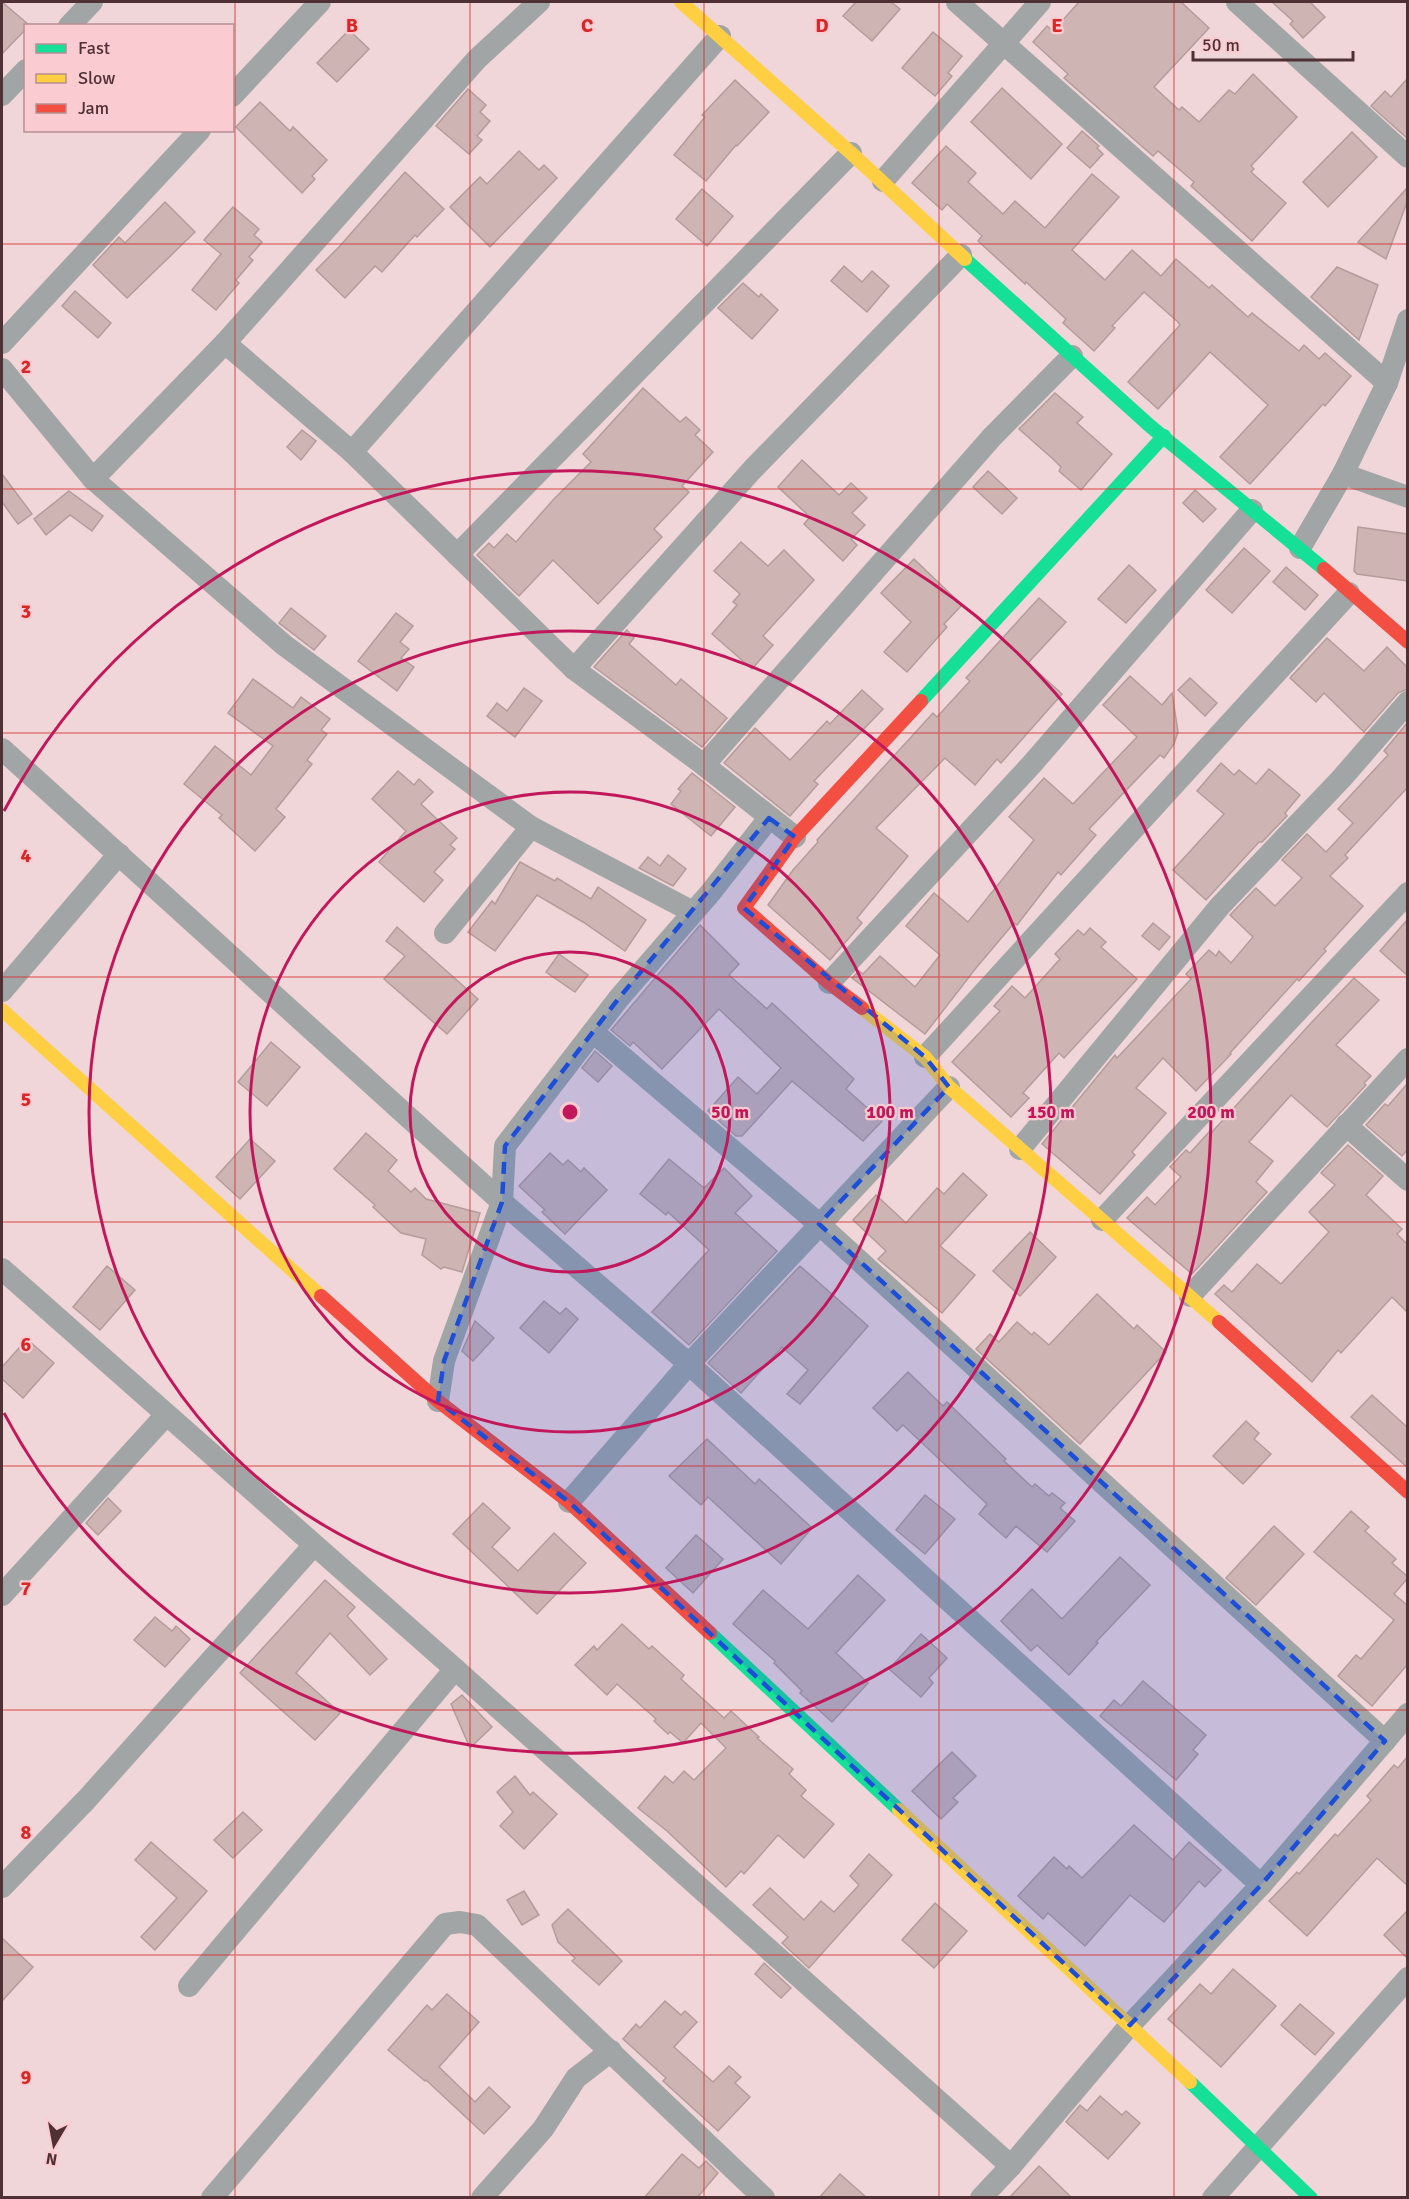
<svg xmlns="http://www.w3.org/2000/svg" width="1409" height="2199" font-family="Signika,sans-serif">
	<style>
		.building { fill: #ceb5b4; stroke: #b49c9b; stroke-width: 1.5 }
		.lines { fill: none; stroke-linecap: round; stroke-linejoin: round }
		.street { stroke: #a2a5a5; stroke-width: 22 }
		.fast { stroke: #16e098; stroke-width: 14 }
		.slow { stroke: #ffcf43; stroke-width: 14 }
		.jam { stroke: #f24e42; stroke-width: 14 }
		.marked { fill: #1d4ed8; fill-opacity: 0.2; stroke: #1d4ed8; stroke-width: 4.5; stroke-dasharray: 12 8; stroke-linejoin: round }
		.grid { fill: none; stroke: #d62828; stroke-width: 1.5; stroke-opacity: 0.55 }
		.ring { fill: none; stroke: #c2185b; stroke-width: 3 }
		.grid-label { font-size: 20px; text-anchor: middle; font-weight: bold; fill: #d62828; stroke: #faccd1; stroke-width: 4.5; stroke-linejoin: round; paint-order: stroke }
		.centre { fill: #c2185b; stroke: #faccd1; stroke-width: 3 }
		.ring-label { font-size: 18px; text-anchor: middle; font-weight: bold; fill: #c2185b; stroke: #faccd1; stroke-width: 4.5; stroke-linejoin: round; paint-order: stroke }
	</style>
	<rect width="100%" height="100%" fill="#f0d6d9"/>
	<!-- building -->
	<g class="building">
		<polygon points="2,2 29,25 26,26 26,29 2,54"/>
		<polygon points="856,2 891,2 900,9 872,41 843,16"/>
		<polygon points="1079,2 1181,2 1209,28 1154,87 1179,110 1182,107 1199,122 1229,90 1235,94 1253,74 1297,117 1251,166 1254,169 1251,172 1286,203 1252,241 1191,186 1194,182 1158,151 1153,156 1064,78 1068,74 1033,42 1047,26 1053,31"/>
		<polygon points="1272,2 1310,2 1325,17 1303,38 1290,24 1293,21"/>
		<polygon points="349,30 369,49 337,82 317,63"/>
		<polygon points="933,32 962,56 948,73 952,76 935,96 902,68"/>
		<polygon points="1407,79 1407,138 1371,106 1385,91 1391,97"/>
		<polygon points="735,80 769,112 737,146 736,145 706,181 674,155 705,117 702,115"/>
		<polygon points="1002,88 1062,144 1031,179 971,122"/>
		<polygon points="468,89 486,105 480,112 490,121 477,136 482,140 469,154 436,126"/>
		<polygon points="260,102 290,131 293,127 327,160 312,176 315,179 302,193 236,127"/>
		<polygon points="1082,131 1099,146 1097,148 1103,154 1090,168 1067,148"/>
		<polygon points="1352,132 1377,157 1328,207 1303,182"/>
		<polygon points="946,146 976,173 968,182 1003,214 1015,201 1045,228 1092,174 1119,197 1072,250 1105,280 1132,250 1161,276 1176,259 1209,288 1212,285 1248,317 1252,313 1299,351 1304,345 1319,359 1325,353 1351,376 1325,406 1323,404 1250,484 1220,457 1268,405 1210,352 1158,409 1128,382 1180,325 1178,322 1144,292 1112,326 1115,328 1094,351 1063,323 1066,319 1026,282 1025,284 978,241 982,236 947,204 942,210 912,183"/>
		<polygon points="519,151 539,170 544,165 557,178 490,247 450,207 480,177 487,184"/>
		<polygon points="405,172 444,209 417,237 415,235 382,272 375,266 345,298 316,270 339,247"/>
		<polygon points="1407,188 1407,202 1386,259 1358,242"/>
		<polygon points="702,189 733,216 707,246 676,219"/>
		<polygon points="165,202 195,232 127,298 93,265 119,237 125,243"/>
		<polygon points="233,207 259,229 254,235 262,242 249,257 253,260 236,280 239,283 216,310 192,290 221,254 204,240"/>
		<polygon points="844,266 862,282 872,271 889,286 867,312 831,281"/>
		<polygon points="1337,267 1378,285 1359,340 1311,297"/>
		<polygon points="743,283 759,297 761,294 778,310 752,339 718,308"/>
		<polygon points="75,291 111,323 98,338 62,306"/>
		<polygon points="643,388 680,422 686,417 700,430 695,435 713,452 682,486 689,492 654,529 662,537 598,604 553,560 519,596 477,555 489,543 494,548 507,534 516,542 553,500 591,462 583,454"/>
		<polygon points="1055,393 1083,417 1077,423 1112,454 1081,490 1059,471 1061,467 1053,459 1019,429"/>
		<polygon points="302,430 316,441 301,460 287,447"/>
		<polygon points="802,460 839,495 851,483 867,498 852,513 865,525 851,539 857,545 843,561 804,524 810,517 778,487"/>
		<polygon points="988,471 1017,498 1002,514 973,487"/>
		<polygon points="2,474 32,514 18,524 2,502"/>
		<polygon points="1195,490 1216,509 1203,522 1183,503"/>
		<polygon points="69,491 103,516 92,531 70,515 46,535 34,519"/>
		<polygon points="1358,527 1407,534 1407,581 1357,574 1354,571"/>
		<polygon points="741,542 768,566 784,550 814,580 763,636 773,645 752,669 712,634 737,605 733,602 740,594 714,571"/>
		<polygon points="1244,548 1270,571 1232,613 1206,590"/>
		<polygon points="914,559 962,605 944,624 947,627 907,672 884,652 911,622 881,593"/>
		<polygon points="1129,565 1156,590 1126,623 1098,599"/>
		<polygon points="1286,567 1318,595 1305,610 1273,582"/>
		<polygon points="1039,598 1066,622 1028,663 1062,694 1001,763 997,759 975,785 945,758 876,828 908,856 857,918 862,923 830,960 768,905 793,870 818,842 817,840 933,713 937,717 970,681 966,678"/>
		<polygon points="291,608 326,636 314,650 279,623"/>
		<polygon points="396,613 413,626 400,642 409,649 401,658 414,667 397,691 358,661"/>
		<polygon points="627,630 634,638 629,644 676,685 681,679 727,718 702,747 594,667"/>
		<polygon points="1327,638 1364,671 1387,647 1407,667 1407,689 1398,693 1364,732 1324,693 1316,702 1290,678"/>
		<polygon points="1130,676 1162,705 1172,693 1178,732 1174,744 1164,758 1160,755 1089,829 1096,835 1061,875 1058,872 1017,925 1014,923 976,968 925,1034 852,978 859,971 863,974 880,956 915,987 940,955 906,926 934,893 968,922 1034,840 1009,817 1044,778 1073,804 1137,737 1103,705"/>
		<polygon points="1190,678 1217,703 1205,716 1178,690"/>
		<polygon points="253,679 293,708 301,697 330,719 321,730 327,734 307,760 312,764 276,809 285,817 255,851 219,818 222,815 184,784 215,746 251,775 273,746 228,713"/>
		<polygon points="524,688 542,701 515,737 487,716 497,703 507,711"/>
		<polygon points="862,690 883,709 814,781 818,784 790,816 724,763 755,728 790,760 827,721 830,724"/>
		<polygon points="1407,723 1407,788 1345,855 1348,858 1330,876 1363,906 1324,949 1326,951 1299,981 1297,979 1230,1053 1231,1054 1196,1091 1163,1058 1136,1088 1166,1113 1132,1152 1135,1155 1100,1194 1042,1144 1115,1055 1117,1058 1191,979 1186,974 1209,950 1216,956 1219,951 1231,963 1253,937 1230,915 1256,888 1275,906 1302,878 1282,860 1307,834 1326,852 1353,823 1338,809 1388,755 1384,751"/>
		<polygon points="1221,763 1234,775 1239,770 1256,784 1269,769 1300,795 1285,813 1287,816 1262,842 1259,842 1206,900 1173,870 1224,814 1197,791"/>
		<polygon points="398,771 414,785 419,779 433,792 421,804 457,838 450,845 455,849 434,872 443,880 424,902 379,862 406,831 372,799"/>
		<polygon points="692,773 735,807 711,836 671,804 681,791 678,789"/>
		<polygon points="668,855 686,869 673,886 639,868 648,857 660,866"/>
		<polygon points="520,862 555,881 557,878 591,899 598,887 646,920 625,951 583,922 537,895 495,951 468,932 492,901 495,904"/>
		<polygon points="1407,920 1407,975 1380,951"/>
		<polygon points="1153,923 1170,937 1159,950 1142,936"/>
		<polygon points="700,925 739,964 729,975 767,1009 772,1003 854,1079 846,1089 882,1121 863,1141 792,1081 742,1136 736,1136 708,1111 738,1077 757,1094 781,1068 719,1009 662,1069 633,1042 630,1046 611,1030"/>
		<polygon points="397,927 478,999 447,1034 384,979 405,956 386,941"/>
		<polygon points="1090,928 1106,942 1101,947 1137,979 1064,1058 1059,1053 1023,1093 1029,1098 1011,1117 952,1062 1000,1011 994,1006 1012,986 1025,998 1060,959 1055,954 1078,930 1084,935"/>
		<polygon points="559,954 588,975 575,992 546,972"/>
		<polygon points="1354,978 1379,1000 1336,1045 1371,1076 1364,1083 1366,1085 1327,1127 1291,1095 1249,1142 1273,1161 1256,1182 1267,1192 1192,1274 1127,1218 1147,1197 1155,1205 1181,1177 1170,1167 1186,1150 1190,1153 1210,1131 1212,1132 1311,1023"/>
		<polygon points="271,1042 300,1067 267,1106 238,1082"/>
		<polygon points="595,1051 612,1066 598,1082 582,1068"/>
		<polygon points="1407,1084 1407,1150 1402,1156 1366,1125 1385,1104 1388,1106"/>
		<polygon points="366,1133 397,1160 388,1171 411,1192 415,1188 426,1199 480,1213 462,1272 444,1267 441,1269 422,1255 426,1239 401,1233 373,1207 375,1205 334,1169"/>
		<polygon points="250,1139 275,1161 240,1199 216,1177"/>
		<polygon points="1348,1145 1383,1176 1366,1195 1402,1229 1397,1234 1407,1244 1407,1312 1392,1297 1341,1353 1338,1350 1312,1382 1215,1294 1224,1285 1232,1292 1257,1264 1281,1284 1329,1232 1309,1212 1335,1185 1321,1173"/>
		<polygon points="550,1153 563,1165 568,1160 581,1172 584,1168 607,1190 565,1234 542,1212 545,1210 519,1186"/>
		<polygon points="669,1159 704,1188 724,1168 752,1196 735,1213 777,1251 689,1345 652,1312 709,1250 668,1212 666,1215 640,1194"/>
		<polygon points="963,1173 987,1195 940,1246 975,1275 942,1313 878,1259 886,1251 853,1220 876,1195 906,1223 937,1188 944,1194"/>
		<polygon points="1030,1232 1056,1257 1020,1296 993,1271"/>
		<polygon points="107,1266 135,1290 100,1330 73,1307"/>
		<polygon points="800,1266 868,1326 800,1404 787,1394 808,1370 782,1347 741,1393 708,1363"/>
		<polygon points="1097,1294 1134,1329 1137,1325 1166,1352 1080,1444 976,1349 990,1334 999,1342 1017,1322 1032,1335 1034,1332 1049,1345"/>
		<polygon points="544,1301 560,1314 566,1308 578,1319 549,1353 520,1328"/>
		<polygon points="475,1321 494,1338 473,1361 462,1351"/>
		<polygon points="27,1339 54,1363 23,1398 2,1379 2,1367"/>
		<polygon points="908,1372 943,1406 947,1402 1006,1459 1004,1461 1032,1487 1035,1484 1049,1496 1052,1493 1065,1503 1060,1508 1075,1521 1047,1552 1016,1526 1006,1538 979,1514 987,1504 903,1425 897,1431 873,1408"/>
		<polygon points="1372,1395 1407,1427 1407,1467 1351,1417"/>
		<polygon points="1246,1421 1259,1433 1254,1439 1271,1454 1243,1484 1213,1456"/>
		<polygon points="707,1439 755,1484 759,1479 812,1528 781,1564 708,1497 701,1505 669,1476"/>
		<polygon points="925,1495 955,1519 925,1554 896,1530"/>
		<polygon points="108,1498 121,1511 98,1535 86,1523"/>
		<polygon points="483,1503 510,1528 492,1547 518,1571 554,1533 586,1563 537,1614 453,1534"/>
		<polygon points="1351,1511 1369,1527 1365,1531 1396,1559 1392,1563 1407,1576 1407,1579 1394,1594 1407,1605 1407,1665 1372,1706 1338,1676 1356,1655 1361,1659 1394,1620 1314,1552"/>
		<polygon points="1274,1526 1304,1554 1256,1605 1226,1578"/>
		<polygon points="696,1535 723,1559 693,1593 666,1568"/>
		<polygon points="1120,1557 1150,1585 1096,1642 1098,1643 1069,1675 1037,1645 1031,1651 1001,1621 1032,1589 1062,1619"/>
		<polygon points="858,1575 885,1600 836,1653 868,1683 832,1722 800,1693 802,1691 774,1663 775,1661 733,1624 763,1590 808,1629"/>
		<polygon points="325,1580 355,1607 347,1616 387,1659 370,1675 330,1633 296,1673 340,1713 315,1740 240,1673"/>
		<polygon points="155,1617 172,1631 176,1626 190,1639 165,1667 134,1640"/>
		<polygon points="622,1624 649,1649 652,1646 684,1675 681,1679 724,1718 731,1711 759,1737 757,1738 793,1769 789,1774 806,1790 801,1796 834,1824 804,1858 778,1835 744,1874 741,1871 726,1887 667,1831 638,1808 665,1776 673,1783 684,1771 694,1780 726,1748 701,1723 683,1743 670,1732 668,1734 654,1721 656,1719 617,1684 607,1695 575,1665 594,1646 597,1650"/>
		<polygon points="921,1634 947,1658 929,1678 933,1683 921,1697 889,1669"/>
		<polygon points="1143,1681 1206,1735 1193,1750 1198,1754 1176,1780 1100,1716 1114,1700 1121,1706"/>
		<polygon points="462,1695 492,1727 470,1748 451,1704"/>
		<polygon points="952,1752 976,1776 953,1798 958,1802 941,1819 912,1791"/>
		<polygon points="1407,1757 1407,1885 1377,1858 1307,1936 1269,1901 1297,1872 1299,1874 1335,1834 1338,1836 1371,1800 1367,1796 1394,1765 1398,1768"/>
		<polygon points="515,1776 530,1795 533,1792 557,1814 524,1849 500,1826 513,1812 497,1792"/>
		<polygon points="243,1812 262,1830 233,1858 214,1840"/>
		<polygon points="1134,1825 1173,1860 1189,1842 1221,1870 1205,1887 1199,1881 1164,1922 1130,1895 1085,1946 1048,1913 1043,1919 1018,1896 1054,1857 1067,1869 1069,1866 1082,1878"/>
		<polygon points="151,1842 207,1891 155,1950 141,1937 177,1898 135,1860"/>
		<polygon points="869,1854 892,1875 809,1968 782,1943 788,1937 753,1905 770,1888 804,1920 821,1901 834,1912 859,1885 850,1876"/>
		<polygon points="524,1891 539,1915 522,1925 507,1900"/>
		<polygon points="935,1903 967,1931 934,1968 902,1940"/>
		<polygon points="568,1909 622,1961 599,1985 572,1961 575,1958 558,1942 552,1925"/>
		<polygon points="1407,1911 1407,1958 1384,1935"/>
		<polygon points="2,1938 33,1967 2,2001"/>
		<polygon points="764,1963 791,1988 781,1998 755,1974"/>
		<polygon points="1233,1969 1276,2006 1221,2067 1168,2019 1200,1984 1211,1994"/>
		<polygon points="447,1994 479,2022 439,2067 475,2102 489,2087 510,2107 484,2134 426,2080 425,2081 388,2050 427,2005 432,2010"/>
		<polygon points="665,2001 681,2015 685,2011 697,2022 674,2047 713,2082 729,2066 741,2077 735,2083 750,2097 718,2131 663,2081 666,2078 623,2039 636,2024 640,2028"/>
		<polygon points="1300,2004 1334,2033 1315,2055 1281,2025"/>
		<polygon points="1100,2096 1122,2115 1126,2111 1140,2123 1108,2159 1066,2122 1080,2105 1087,2111"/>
		<polygon points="682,2154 699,2168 706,2161 718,2173 697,2198 644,2198"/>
		<polygon points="1039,2166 1072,2198 1009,2198"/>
		<polygon points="840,2174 867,2198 819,2198"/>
	</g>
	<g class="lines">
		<!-- street -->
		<g class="street">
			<polyline points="957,2 1387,383"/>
			<polyline points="1237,2 1408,157"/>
			<polyline points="69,26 92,2"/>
			<polyline points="2,95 26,70"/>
			<polyline points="232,96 320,2"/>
			<polyline points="883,181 1040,2"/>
			<polyline points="2,343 200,130"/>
			<polyline points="225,343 352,452 574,669 704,765 795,837"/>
			<polyline points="2,369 93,479 284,645 531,827 693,912"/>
			<polyline points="352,452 720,36"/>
			<polyline points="1343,474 1408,497"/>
			<polyline points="93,479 225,343 477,59 539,2"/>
			<polyline points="1300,548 1343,474 1387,383 1408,320"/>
			<polyline points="457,555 851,153"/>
			<polyline points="574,669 752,470 961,255"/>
			<polyline points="2,749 502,1202 689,1364 1261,1885"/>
			<polyline points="704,765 992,437 1072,356"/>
			<polyline points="445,933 531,827"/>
			<polyline points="829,983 1032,764 1252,510"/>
			<polyline points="2,991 119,854"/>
			<polyline points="593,1032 819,1224 1385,1741"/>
			<polyline points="925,1057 1349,593"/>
			<polyline points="1346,1125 1408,1180"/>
			<polyline points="1020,1149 1220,906 1341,779 1408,702"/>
			<polyline points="1102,1220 1408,893"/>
			<polyline points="2,1269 455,1669 1011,2166"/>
			<polyline points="1190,1296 1408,1059"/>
			<polyline points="438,1401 444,1361 502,1202 505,1146 619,998 711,892 769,818"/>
			<polyline points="569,1502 689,1364 949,1087"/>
			<polyline points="2,1595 166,1415"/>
			<polyline points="2,1887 87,1799 314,1545"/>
			<polyline points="189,1986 455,1669"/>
			<polyline points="212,2198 445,1924 460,1922 477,1925 764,2198"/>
			<polyline points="482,2198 543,2129 576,2078 611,2051"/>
			<polyline points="981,2198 1011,2166 1130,2025 1261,1885 1408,1714"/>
			<polyline points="1213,2198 1408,1978"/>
		</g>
		<!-- fast -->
		<g class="fast">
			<polyline points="965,259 1150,426 1324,569"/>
			<polyline points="921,701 1164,436"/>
			<polyline points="710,1633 899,1810"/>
			<polyline points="1190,2082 1311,2198"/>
		</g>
		<!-- slow -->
		<g class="slow">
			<polyline points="681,2 851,153 965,259"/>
			<polyline points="862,1008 925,1057 949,1087 1219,1322"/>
			<polyline points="2,1010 321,1296"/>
			<polyline points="899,1810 1190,2082"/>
		</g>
		<!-- jam -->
		<g class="jam">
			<polyline points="1324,569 1408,642"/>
			<polyline points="862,1008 829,983 744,908 795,837 921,701"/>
			<polyline points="321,1296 438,1401 569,1502 710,1633"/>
			<polyline points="1219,1322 1408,1492"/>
		</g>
	</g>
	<!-- marked area -->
	<path class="marked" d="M769,818L795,837L744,908L925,1057L949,1087L819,1224L1385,1741L1261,1885L1130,2025L569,1502L438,1401L444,1361L502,1202L505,1146L619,998Z"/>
	<!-- grid -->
	<path class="grid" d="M235,2V2198M470,2V2198M704,2V2198M939,2V2198M1174,2V2198M2,244H1408M2,489H1408M2,733H1408M2,977H1408M2,1222H1408M2,1466H1408M2,1710H1408M2,1955H1408"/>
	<!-- distance rings -->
	<g class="ring">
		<circle cx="570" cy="1112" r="160"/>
		<circle cx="570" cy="1112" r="320"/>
		<circle cx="570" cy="1112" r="481"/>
		<path d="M4 811A641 641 0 1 1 4 1413"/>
	</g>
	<g class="grid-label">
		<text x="352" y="32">B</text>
		<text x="587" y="32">C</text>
		<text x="822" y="32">D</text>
		<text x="1057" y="32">E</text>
		<text x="26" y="373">2</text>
		<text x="26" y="618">3</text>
		<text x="26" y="862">4</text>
		<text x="26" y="1106">5</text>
		<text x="26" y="1351">6</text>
		<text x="26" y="1595">7</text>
		<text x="26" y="1839">8</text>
		<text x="26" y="2084">9</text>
	</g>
	<circle cx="570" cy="1112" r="9" class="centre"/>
	<g class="ring-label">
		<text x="730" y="1118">50 m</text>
		<text x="890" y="1118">100 m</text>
		<text x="1051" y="1118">150 m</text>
		<text x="1211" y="1118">200 m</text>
	</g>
	<!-- border -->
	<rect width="1409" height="2199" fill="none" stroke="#4f3135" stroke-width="6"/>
	<!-- legend -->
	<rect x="24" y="24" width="210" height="108" fill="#faccd1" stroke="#b68e93" stroke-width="1.5"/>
	<rect x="36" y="44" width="30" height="9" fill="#16e098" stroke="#b68e93" stroke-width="1.5"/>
	<text x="78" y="54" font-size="18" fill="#4f3135">Fast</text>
	<rect x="36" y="74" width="30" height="9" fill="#ffcf43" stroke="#b68e93" stroke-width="1.5"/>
	<text x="78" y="84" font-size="18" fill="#4f3135">Slow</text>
	<rect x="36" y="104" width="30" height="9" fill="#f24e42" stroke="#b68e93" stroke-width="1.5"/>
	<text x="78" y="114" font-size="18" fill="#4f3135">Jam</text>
	<!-- north arrow -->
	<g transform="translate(54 2145) rotate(190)" stroke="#faccd1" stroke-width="4.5" paint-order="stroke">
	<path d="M0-4.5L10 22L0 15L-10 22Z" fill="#4f3135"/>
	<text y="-9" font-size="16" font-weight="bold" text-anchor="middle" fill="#4f3135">N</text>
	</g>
	<!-- scale -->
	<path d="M1193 51v9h160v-9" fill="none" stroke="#4f3135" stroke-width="3"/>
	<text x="1202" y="51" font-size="18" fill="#4f3135" stroke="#faccd1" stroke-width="4.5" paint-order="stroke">50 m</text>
</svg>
